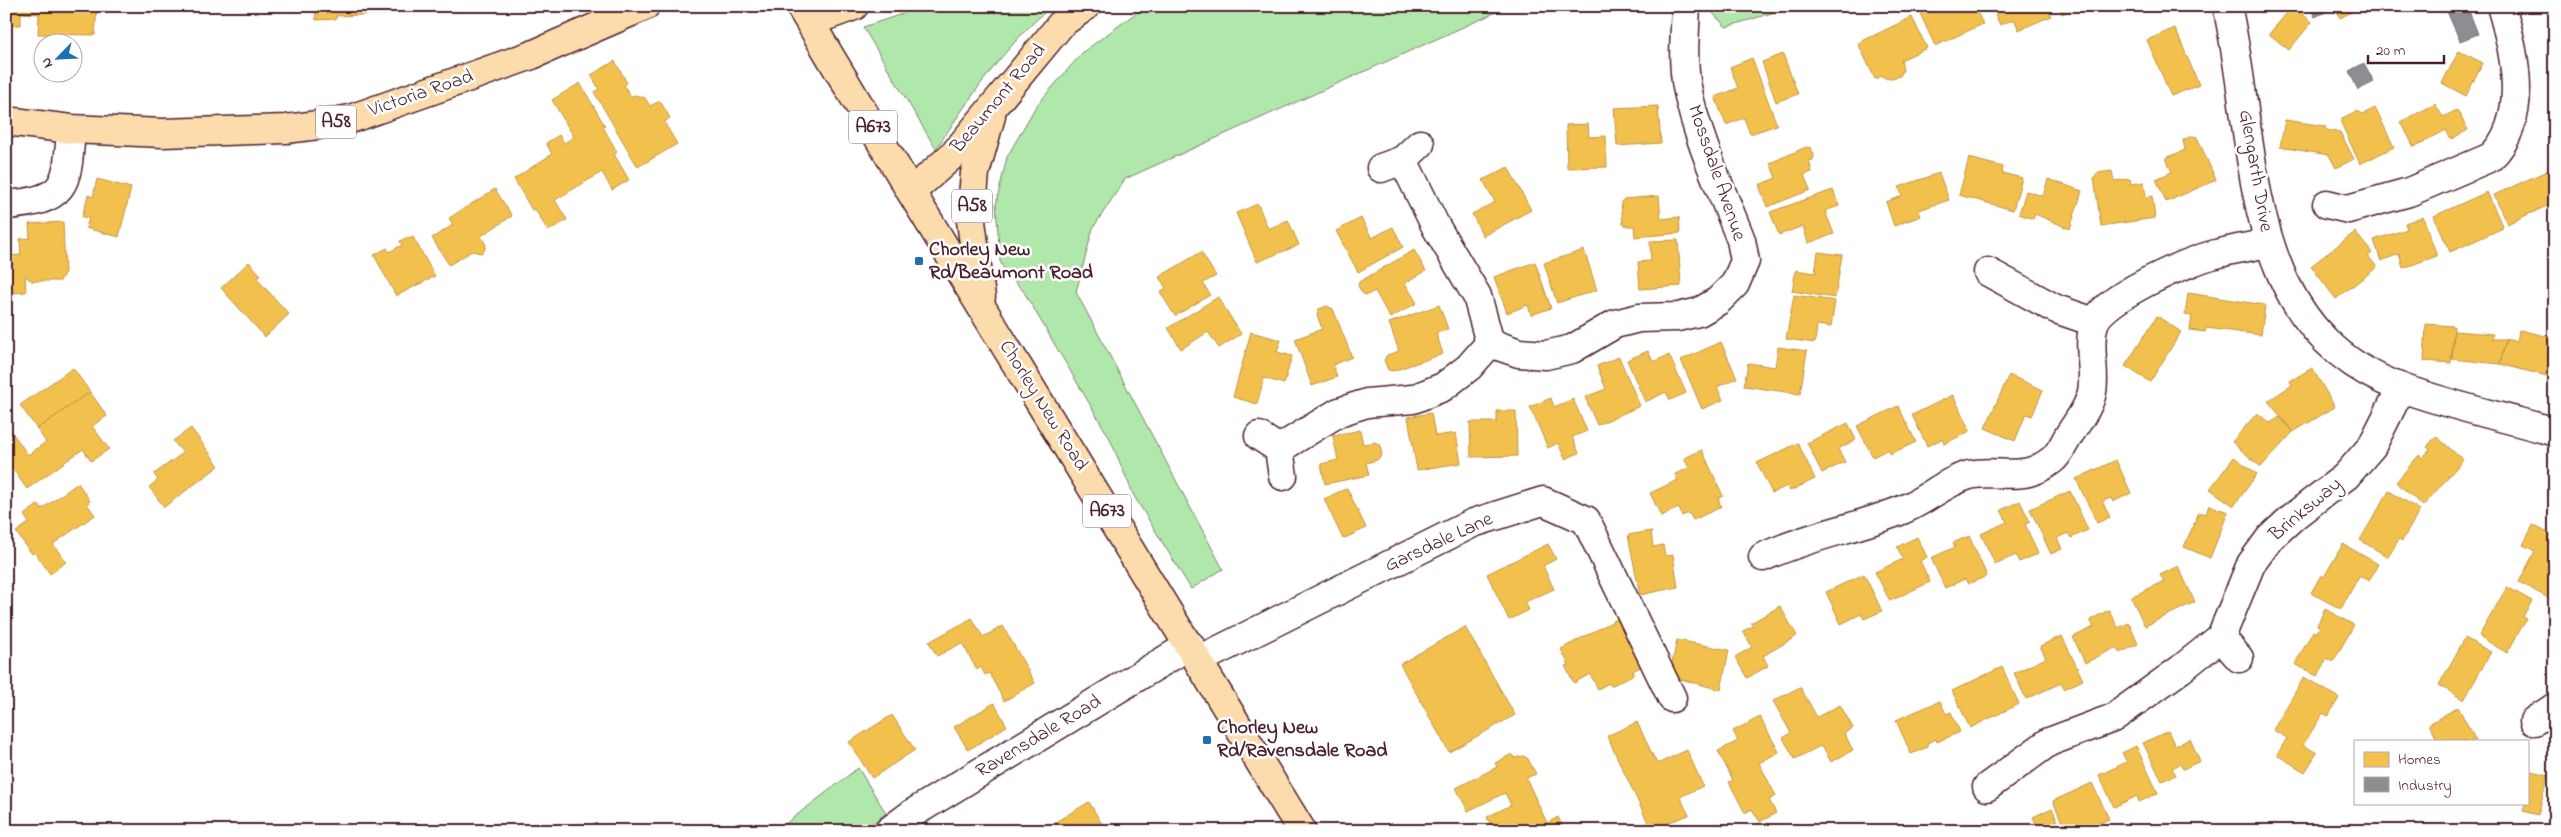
<svg xmlns="http://www.w3.org/2000/svg" width="2561" height="837" font-family="'Indie Flower',sans-serif">
	<style>
		.green { fill: #b0e8ab; stroke: #7d846b }
		.homes { fill: #f2c14e; stroke: #c09044 }
		.industry { fill: #8d8d92; stroke: #796c73 }
		.lines { fill: none; stroke-linecap: round; stroke-linejoin: round }
		.street-casing { stroke: #4a1f2b; stroke-width: 31 }
		.secondary-casing { stroke: #4a1f2b; stroke-width: 31 }
		.highway-casing { stroke: #4a1f2b; stroke-width: 31 }
		.street { stroke: #fff; stroke-width: 28 }
		.secondary { stroke: #fff; stroke-width: 28 }
		.highway { stroke: #fcdcac; stroke-width: 28 }
		.poi-dot { fill: #1f6fb2; stroke: #fff; stroke-width: 2 }
		.labels { text-anchor: middle; dominant-baseline: central; stroke-width: 5; stroke-linejoin: round; paint-order: stroke }
		.shield { fill: #fff; stroke: #80626b; stroke-width: 1 }
		.shield-label { font-size: 19px; font-weight: bold; fill: #4a1f2b }
		.street-label { font-size: 20px; fill: #4a1f2b; stroke: #fff }
		.poi-label { font-size: 20px; font-weight: bold; fill: #4a1f2b; stroke: #fff; text-anchor: start }
	</style>
	<rect width="100%" height="100%" fill="#fff"/>
	<filter id="ink" filterUnits="userSpaceOnUse"><feTurbulence type="fractalNoise" baseFrequency=".02" numOctaves="2"/><feDisplacementMap in="SourceGraphic" scale="10" xChannelSelector="R" yChannelSelector="G"/><feConvolveMatrix kernelMatrix="1 2 1 2 8 2 1 2 1" color-interpolation-filters="sRGB"/></filter>
	<g filter="url(#ink)">
		<!-- green -->
		<g class="green">
			<path d="M926,6H1052C1004,46 970,98 936,149L863,27Z"/>
			<polygon points="1150,6 1510,6 1125,179 1093,228 1076,292 1223,569 1191,589 1134,496 1109,437 1024,292 1005,271 1000,261 996,204 1007,157 1036,106 1083,52 1136,13"/>
			<polygon points="1706,6 1795,6 1726,27"/>
			<polygon points="858,768 886,813 863,831 776,831"/>
		</g>
		<!-- homes -->
		<g class="homes">
			<polygon points="6,6 97,6 95,35 38,34 39,14 21,13 21,25 6,25"/>
			<polygon points="315,6 386,6 386,14 336,16 336,19 316,20"/>
			<polygon points="1925,6 1974,6 1983,24 1935,46 1918,9"/>
			<polygon points="2046,6 2051,16 2019,30 2014,19 2000,25 1992,7"/>
			<polygon points="2059,6 2079,6 2062,14"/>
			<polygon points="2293,6 2312,22 2289,50 2269,34"/>
			<polygon points="2335,6 2363,6 2340,18"/>
			<polygon points="2547,6 2555,6 2555,26"/>
			<polygon points="1912,17 1927,48 1901,60 1903,70 1900,76 1887,79 1882,76 1875,79 1858,43"/>
			<polygon points="2175,28 2199,85 2171,96 2147,40"/>
			<polygon points="2459,51 2483,63 2466,96 2442,83"/>
			<polygon points="1783,54 1798,94 1776,102 1762,62"/>
			<polygon points="1752,58 1777,125 1750,134 1744,118 1726,125 1715,97 1738,88 1730,67"/>
			<polygon points="615,61 627,83 624,85 631,97 635,95 645,98 650,106 660,101 670,118 664,122 677,144 638,167 594,92 599,89 591,75"/>
			<polygon points="580,83 605,126 603,127 617,152 614,154 629,180 612,190 602,172 555,200 567,220 548,231 535,209 532,210 514,179 552,154 546,143 559,135 564,143 574,137 552,100"/>
			<polygon points="2435,104 2443,117 2457,110 2468,130 2451,139 2446,130 2414,147 2401,122"/>
			<polygon points="1658,106 1661,143 1617,146 1614,108"/>
			<polygon points="2375,108 2394,147 2360,164 2342,125 2342,118 2357,111 2363,114"/>
			<polygon points="2285,120 2325,126 2326,130 2340,132 2354,159 2336,168 2329,155 2280,147"/>
			<polygon points="1588,124 1589,137 1606,136 1607,167 1567,168 1566,125"/>
			<polygon points="2192,136 2197,137 2216,180 2166,202 2156,179 2172,172 2166,158 2185,150 2183,140"/>
			<polygon points="1806,147 1811,148 1814,155 1813,160 1809,161 1812,172 1804,175 1810,190 1767,207 1759,185 1776,178 1770,163"/>
			<polygon points="1969,158 2003,167 2002,173 2022,178 2013,210 1959,195"/>
			<polygon points="1508,167 1531,210 1483,236 1472,214 1495,202 1483,180"/>
			<polygon points="2549,170 2555,182 2555,216 2549,205 2507,224 2494,195"/>
			<polygon points="2112,171 2114,181 2130,179 2131,184 2144,182 2146,197 2152,196 2155,218 2101,226 2094,178 2097,173"/>
			<polygon points="1939,173 1949,200 1919,210 1921,216 1894,226 1886,202 1902,196 1899,187"/>
			<polygon points="97,179 131,188 119,237 86,228 89,218 82,217 88,195 93,197"/>
			<polygon points="2048,179 2082,191 2070,229 2035,214 2033,219 2019,214 2026,191 2043,196"/>
			<polygon points="495,189 512,216 481,236 486,245 484,251 481,253 472,251 449,265 432,238 453,225 449,218"/>
			<polygon points="1833,190 1839,206 1825,211 1834,234 1808,243 1803,226 1779,235 1770,212"/>
			<polygon points="2487,192 2503,228 2450,252 2434,216"/>
			<polygon points="1659,196 1661,219 1679,217 1680,233 1635,237 1634,226 1627,226 1623,224 1621,202 1624,199"/>
			<polygon points="1258,204 1268,229 1288,220 1299,245 1257,262 1236,213"/>
			<polygon points="2423,217 2437,256 2403,268 2399,254 2381,261 2374,240 2407,229 2405,223"/>
			<polygon points="1361,218 1372,238 1393,227 1403,247 1358,272 1336,231"/>
			<polygon points="63,222 65,272 60,281 32,281 25,276 26,292 12,293 11,280 6,281 6,256 21,255 20,239 30,238 29,224"/>
			<polygon points="2355,232 2372,253 2368,256 2377,267 2336,299 2311,266"/>
			<polygon points="408,237 409,239 413,237 435,276 396,296 374,255 387,248 389,252 402,245 400,241"/>
			<polygon points="1678,240 1681,286 1640,289 1638,262 1651,261 1650,241"/>
			<polygon points="1414,250 1426,271 1405,283 1417,303 1390,318 1375,291 1367,295 1363,294 1358,286 1359,282"/>
			<polygon points="1584,250 1597,290 1557,303 1544,263"/>
			<polygon points="1201,252 1216,276 1203,283 1210,295 1175,316 1160,292 1166,288 1159,277"/>
			<polygon points="1818,252 1842,255 1835,298 1792,291 1796,270 1815,273"/>
			<polygon points="249,262 261,275 257,279 289,314 265,337 221,288"/>
			<polygon points="1535,262 1551,308 1531,315 1528,305 1507,313 1494,277"/>
			<polygon points="2188,293 2265,305 2261,335 2206,328 2205,332 2190,330 2192,316 2185,315"/>
			<polygon points="1794,295 1835,301 1831,327 1817,325 1815,343 1786,339"/>
			<polygon points="1218,297 1241,334 1219,348 1208,332 1181,349 1168,328"/>
			<polygon points="1439,305 1448,329 1436,333 1443,354 1393,371 1388,370 1384,360 1387,355 1399,351 1389,323"/>
			<polygon points="1327,306 1333,309 1352,357 1333,365 1337,377 1312,386 1295,339 1322,329 1317,315 1319,309"/>
			<polygon points="2157,316 2181,332 2150,382 2125,366"/>
			<polygon points="2426,324 2454,326 2451,363 2424,361"/>
			<polygon points="2519,330 2555,338 2547,376 2500,364 2506,339 2517,342"/>
			<polygon points="2454,331 2493,334 2492,339 2506,339 2500,364 2452,359"/>
			<polygon points="1251,332 1281,340 1277,352 1292,356 1284,384 1264,378 1257,404 1233,397"/>
			<polygon points="1721,342 1737,378 1717,387 1723,400 1702,409 1681,360"/>
			<polygon points="1778,347 1807,351 1800,394 1744,386 1748,363 1775,367"/>
			<polygon points="1648,351 1653,362 1669,355 1686,393 1670,400 1666,392 1645,402 1627,360"/>
			<polygon points="1619,357 1640,406 1597,425 1585,397 1606,389 1597,366"/>
			<polygon points="73,368 90,392 37,429 20,405"/>
			<polygon points="2312,368 2335,407 2293,432 2268,401 2292,385 2290,381"/>
			<polygon points="2009,375 2043,390 2032,416 2026,414 2015,441 1985,428"/>
			<polygon points="90,392 107,416 92,426 109,449 91,461 83,449 27,489 6,460 6,424 28,455 46,442 37,429"/>
			<polygon points="1953,395 1970,431 1944,444 1942,439 1927,446 1912,415"/>
			<polygon points="1551,398 1554,407 1573,399 1587,431 1572,437 1579,453 1565,459 1558,443 1548,448 1530,407"/>
			<polygon points="1898,406 1916,442 1890,454 1888,449 1873,457 1857,426"/>
			<polygon points="1497,411 1516,411 1517,456 1471,457 1470,422 1497,422"/>
			<polygon points="1431,413 1435,436 1456,433 1461,463 1417,470 1408,417"/>
			<polygon points="2257,413 2270,423 2280,417 2293,432 2261,467 2232,442"/>
			<polygon points="1848,423 1856,440 1838,449 1845,462 1822,473 1807,443"/>
			<polygon points="191,428 219,466 164,507 149,487 158,480 154,474 183,453 173,441"/>
			<polygon points="1360,430 1363,444 1375,442 1380,445 1382,455 1377,460 1366,463 1369,475 1325,484 1321,464 1338,460 1333,436"/>
			<polygon points="2436,436 2463,460 2423,506 2396,482 2419,455 2422,458 2430,450 2427,447"/>
			<polygon points="1798,443 1815,479 1790,491 1787,486 1772,493 1757,463"/>
			<polygon points="1702,450 1723,496 1718,498 1721,507 1693,520 1689,513 1682,516 1679,508 1661,516 1650,493 1678,480 1675,474 1689,468 1684,458"/>
			<polygon points="2234,457 2257,474 2234,506 2210,489"/>
			<polygon points="2116,460 2131,493 2113,502 2111,498 2102,501 2110,517 2097,523 2076,479"/>
			<polygon points="78,483 90,501 87,504 95,515 53,544 66,562 50,574 35,552 32,554 16,532 29,523 24,515 39,504 42,509"/>
			<polygon points="1347,488 1366,528 1343,539 1324,499"/>
			<polygon points="2070,491 2088,530 2071,538 2068,533 2057,538 2062,549 2051,554 2030,509"/>
			<polygon points="2389,491 2420,510 2402,541 2399,539 2388,557 2360,540"/>
			<polygon points="2020,501 2030,522 2025,524 2038,554 2019,562 2016,555 1995,564 1981,534 2007,522 2001,510"/>
			<polygon points="2209,505 2228,512 2210,558 2184,547 2199,512 2206,514"/>
			<polygon points="2533,525 2555,537 2555,585 2548,598 2519,582 2535,551 2523,545"/>
			<polygon points="1651,531 1653,547 1663,545 1665,556 1673,555 1678,587 1640,595 1628,535"/>
			<polygon points="1969,536 1987,576 1968,584 1965,579 1945,588 1931,558 1955,547 1953,543"/>
			<polygon points="1917,537 1927,557 1920,561 1930,582 1890,601 1875,572 1903,559 1897,547"/>
			<polygon points="1548,544 1556,559 1543,566 1554,589 1525,602 1529,610 1509,620 1487,574"/>
			<polygon points="2343,544 2378,564 2369,581 2359,576 2341,609 2311,593 2321,575 2324,577"/>
			<polygon points="2178,566 2195,602 2145,626 2131,597 2164,581 2160,575"/>
			<polygon points="1864,574 1882,611 1864,619 1861,614 1841,624 1826,592"/>
			<polygon points="2507,587 2532,601 2523,616 2527,618 2507,653 2479,636"/>
			<polygon points="1780,606 1797,636 1763,656 1768,666 1747,678 1735,657 1752,647 1743,631 1753,626 1751,623"/>
			<polygon points="2325,609 2354,625 2333,662 2327,658 2317,676 2295,664 2313,631 2316,633 2320,627 2317,625"/>
			<polygon points="2109,610 2118,628 2129,623 2138,644 2120,653 2117,647 2085,663 2073,637 2094,627 2090,620"/>
			<polygon points="972,618 983,637 1003,626 1035,683 1004,701 989,673 985,675 981,667 977,670 962,643 937,656 929,642"/>
			<polygon points="1617,619 1642,666 1633,671 1634,674 1611,686 1609,683 1598,689 1590,674 1574,683 1565,666 1569,665 1561,649"/>
			<polygon points="1465,627 1515,715 1449,752 1400,664"/>
			<polygon points="2062,636 2083,680 2064,689 2061,683 2026,699 2014,673 2046,658 2040,646"/>
			<polygon points="2465,638 2491,652 2464,700 2439,685"/>
			<polygon points="1677,640 1729,650 1721,690 1669,676"/>
			<polygon points="2002,667 2019,704 1970,728 1952,691"/>
			<polygon points="2304,677 2339,698 2328,716 2323,713 2303,745 2317,753 2305,772 2277,755 2287,738 2273,730"/>
			<polygon points="1800,687 1817,717 1840,705 1853,728 1844,733 1853,750 1831,762 1822,745 1795,759 1783,738 1791,733 1773,701"/>
			<polygon points="1940,701 1946,714 1951,712 1960,732 1937,742 1936,739 1927,743 1928,747 1911,754 1896,720"/>
			<polygon points="994,703 1007,726 968,750 954,727"/>
			<polygon points="2458,707 2476,741 2438,741 2429,724"/>
			<polygon points="892,715 915,750 872,778 849,742"/>
			<polygon points="1760,717 1779,752 1759,763 1776,796 1769,800 1776,813 1760,822 1752,809 1745,813 1729,782 1733,780 1718,751 1738,741 1733,731"/>
			<polygon points="1637,722 1657,764 1687,750 1703,786 1680,797 1689,815 1651,829 1607,736"/>
			<polygon points="2168,731 2175,746 2190,739 2200,761 2183,769 2180,764 2172,768 2176,775 2162,781 2143,743"/>
			<polygon points="2136,746 2158,793 2139,802 2137,796 2114,807 2099,775 2127,762 2122,753"/>
			<polygon points="1512,754 1514,758 1524,756 1528,759 1536,774 1526,778 1547,823 1558,817 1565,831 1494,831 1487,817 1511,805 1505,793 1468,811 1456,788 1497,767 1495,763"/>
			<polygon points="2527,770 2548,775 2538,815 2523,811 2525,803 2527,803"/>
			<polygon points="2092,783 2109,819 2083,831 2066,831 2053,801"/>
			<polygon points="1089,802 1106,831 1050,831 1047,827"/>
			<polygon points="2052,808 2062,831 2031,831 2038,828 2033,817"/>
		</g>
		<!-- industry -->
		<g class="industry">
			<polygon points="2309,6 2331,6 2332,9 2315,17"/>
			<polygon points="2467,6 2478,34 2460,41 2445,7"/>
			<polygon points="2364,63 2374,82 2358,90 2349,71"/>
		</g>
		<g class="lines">
			<!-- street casing -->
			<g class="street-casing">
				<g id="street">
					<polyline points="1403,160 1436,227 1477,296 1490,343"/>
					<polyline points="1381,168 1403,160 1420,144"/>
					<path d="M2327,204L2348,209L2409,192L2491,157C2530,119 2515,52 2501,6"/>
					<path d="M6,205C68,200 67,185 71,129"/>
					<polyline points="1988,272 2056,309 2094,322"/>
					<polyline points="1259,436 1279,449 1283,476"/>
					<path d="M1279,449L1339,412L1367,403L1413,399L1443,387L1469,367L1490,343L1519,353L1546,355L1572,349L1615,324L1639,318L1678,317L1699,312L1718,301L1735,284L1745,261L1741,240C1722,191 1697,139 1687,87C1682,61 1685,33 1686,6"/>
					<path d="M1763,557C1808,536 1857,528 1902,510C1926,501 1944,482 1969,475C2000,468 2022,484 2052,460C2059,455 2064,443 2069,435C2077,422 2089,408 2092,392C2096,370 2087,346 2094,324C2101,298 2190,260 2216,254C2233,249 2250,247 2268,243"/>
					<polyline points="2221,637 2239,658"/>
					<polyline points="1199,660 1473,523 1543,501 1586,520 1672,698"/>
					<polyline points="2534,721 2555,707"/>
					<polyline points="1987,787 2049,742 2113,718 2181,669 2221,637 2251,564 2270,538 2294,516 2346,476 2372,446 2401,388"/>
					<polyline points="889,831 913,813 1190,645"/>
				</g>
			</g>
			<!-- secondary casing -->
			<g class="secondary-casing">
				<path id="secondary" d="M2227,6C2259,145 2238,329 2402,388C2451,406 2504,417 2555,432"/>
			</g>
			<!-- highway casing -->
			<g class="highway-casing">
				<g id="highway">
					<polyline points="800,6 911,192 1302,831"/>
					<polyline points="810,22 854,6"/>
					<polyline points="6,121 71,129 163,133 286,129 318,125 350,119 532,55 645,6"/>
					<polyline points="911,192 954,154 1062,23 1086,6"/>
					<polyline points="981,297 971,221 975,173 991,116"/>
				</g>
			</g>
			<!-- street -->
			<use href="#street" class="street"/>
			<!-- secondary -->
			<use href="#secondary" class="secondary"/>
			<!-- highway -->
			<use href="#highway" class="highway"/>
		</g>
	</g>
	<!-- markers -->
	<g class="poi-dot">
		<rect x="914" y="256" width="10" height="10" rx="2.5"/>
		<rect x="1202" y="735" width="10" height="10" rx="2.5"/>
	</g>
	<g class="labels">
		<!-- shield labels -->
		<g class="shield">
			<rect x="316" y="105.5" width="40" height="33" rx="4"/>
			<rect x="849" y="110.5" width="48" height="33" rx="4"/>
			<rect x="952" y="189.5" width="40" height="33" rx="4"/>
			<rect x="1083" y="494.5" width="48" height="33" rx="4"/>
		</g>
		<g class="shield-label">
			<text x="336" y="122">A58</text>
			<text x="873" y="127">A673</text>
			<text x="972" y="206">A58</text>
			<text x="1107" y="511">A673</text>
		</g>
		<!-- street labels -->
		<g class="street-label">
			<text transform="translate(421 94) rotate(-19)">Victoria Road</text>
			<text transform="translate(999 99) rotate(-50)">Beaumont Road</text>
			<text transform="translate(2255 171) rotate(80)">Glengarth Drive</text>
			<text transform="translate(1716 173) rotate(71)">Mossdale Avenue</text>
			<text transform="translate(1043 406) rotate(58)">Chorley New Road</text>
			<text transform="translate(2306 510) rotate(-40)">Brinksway</text>
			<text transform="translate(1439 543) rotate(-25)">Garsdale Lane</text>
			<text transform="translate(1039 737) rotate(-31)">Ravensdale Road</text>
		</g>
		<!-- poi labels -->
		<g class="poi-label">
			<text x="929" y="250">Chorley New<tspan x="929" dy="23">Rd/Beaumont Road</tspan></text>
			<text x="1217" y="728">Chorley New<tspan x="1217" dy="23">Rd/Ravensdale Road</tspan></text>
		</g>
	</g>
	<!-- margin -->
	<rect width="2561" height="837" fill="none" stroke="#fff" stroke-width="25"/>
	<rect x="12" y="12" width="2536" height="812" fill="none" stroke="#4a1f2b" stroke-width="2" filter="url(#ink)"/>
	<!-- legend -->
	<rect x="2354" y="740" width="175" height="65" fill="#ffffff" stroke="#b7a5aa"/>
	<rect x="2364" y="752" width="25" height="15" fill="#f2c14e" stroke="#b7a5aa"/>
	<text x="2398" y="764" font-size="15" fill="#4a1f2b">Homes</text>
	<rect x="2364" y="777" width="25" height="15" fill="#8d8d92" stroke="#b7a5aa"/>
	<text x="2398" y="790" font-size="15" fill="#4a1f2b">Industry</text>
	<!-- north arrow -->
	<g transform="translate(58 58) rotate(246)"><circle r="24" fill="#ffffff" stroke="#b7a5aa"/>
	<path d="M0-4L9 19L0 12L-9 19Z" fill="#1f6fb2"/>
	<text y="-8" font-size="14" font-weight="bold" text-anchor="middle" fill="#4a1f2b">N</text>
	</g>
	<!-- scale -->
	<path d="M2368 55v8h76v-8" fill="none" stroke="#4a1f2b" stroke-width="2.5"/>
	<text x="2376" y="55" font-size="15" fill="#4a1f2b" stroke="#ffffff" stroke-width="4" paint-order="stroke">20 m</text>
</svg>
